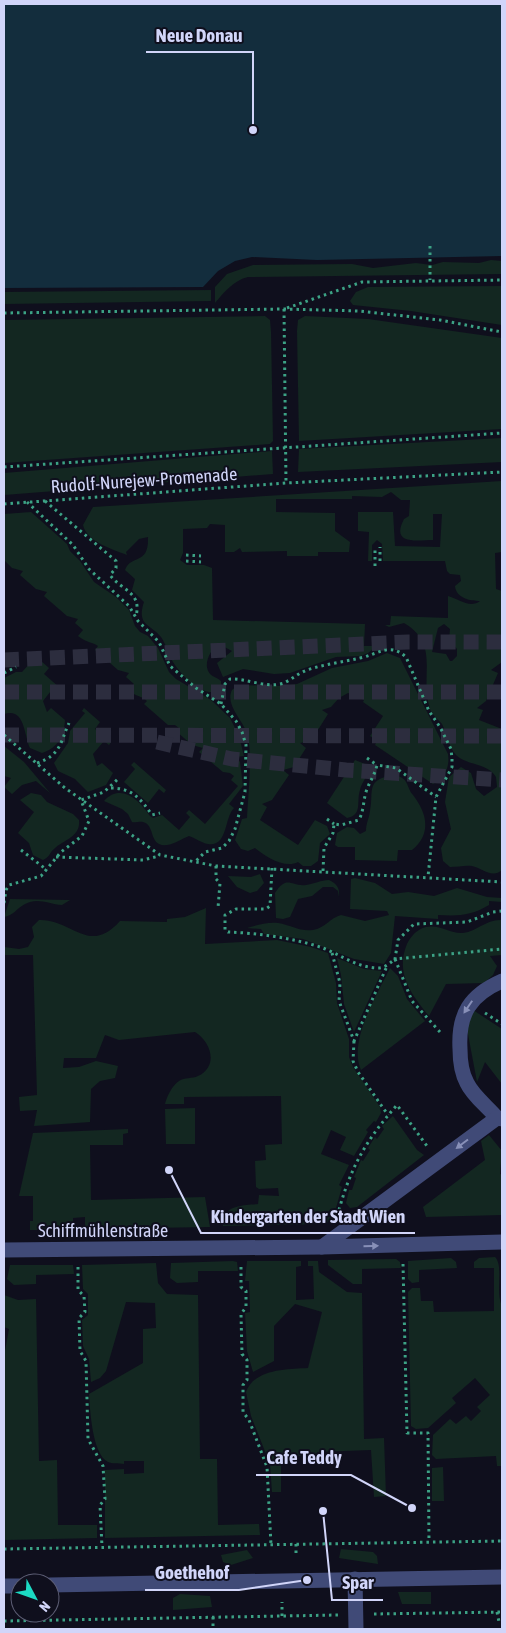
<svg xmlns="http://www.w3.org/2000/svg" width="506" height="1633" font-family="'Asap Condensed',sans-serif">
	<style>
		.green { fill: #132721; fill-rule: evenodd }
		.water { fill: #132d3d }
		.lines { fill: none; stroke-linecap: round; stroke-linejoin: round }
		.highway-tunnel { stroke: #2c2d3e; stroke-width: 15; stroke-dasharray: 15 8; stroke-linecap: butt }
		.path { stroke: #3ca285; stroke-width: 3; stroke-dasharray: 2.5 4; stroke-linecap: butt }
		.minor { stroke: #404a77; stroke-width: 15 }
		.oneway { fill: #8890b8 }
		.labels { text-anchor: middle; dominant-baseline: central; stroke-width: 4; stroke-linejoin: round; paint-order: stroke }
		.street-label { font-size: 18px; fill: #d1d5f9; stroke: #0f0f1d }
		.leader { fill: none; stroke: #d1d5f9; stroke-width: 2 }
		.callout-dot { fill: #d1d5f9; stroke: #0f0f1d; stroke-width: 2 }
		.callout-label { font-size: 19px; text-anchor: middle; font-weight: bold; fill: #d1d5f9; stroke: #0f0f1d; stroke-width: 4; stroke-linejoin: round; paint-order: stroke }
	</style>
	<rect width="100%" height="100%" fill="#0f0f1d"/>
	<!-- green -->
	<g class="green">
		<path d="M491,260L502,261V274L248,277C234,280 223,293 215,303V287L227,274L253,265L352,264L373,268L416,263L432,265L443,262L479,263Z"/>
		<polygon points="502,286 502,325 411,311 353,305 350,301 356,292 368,287"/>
		<polygon points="211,290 211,301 4,304 4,292"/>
		<polygon points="265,316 270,320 271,332 273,441 270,444 4,463 4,320"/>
		<polygon points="305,316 368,319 502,338 502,429 299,441 297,331 298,320"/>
		<polygon points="502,438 502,462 298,472 299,449"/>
		<polygon points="272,451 273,474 4,495 4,473"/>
		<path d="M502,481V552L495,553L496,589L502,591V662L491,670L498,673L486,701L477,708L483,710L479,720L502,729V870C492,879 482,868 472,866C465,865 458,867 450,867L443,861L441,848L451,829L445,802L449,777L461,767L471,773L476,789L484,796L497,787L496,777C488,763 468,766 456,755C449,748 447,733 442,724C438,719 432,715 430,709C419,675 441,645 404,623L389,627L385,625H390L391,616L448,618V596C459,599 470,609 480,601C470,601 456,598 455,586L461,581L460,575L450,574L447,571L445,561H383L382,544L377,540L372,545V561H368L369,532L358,531V512H393L395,546L440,547L442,514H433V540C418,540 390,546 404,519L409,516L410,500H401L391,492L382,497L352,496V499H276V512L335,513V531L350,542L349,552H318V556H287V551L242,552L240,548L234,552H225V525L210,524L207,528L183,529V553L180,560L187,565H204L212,568L213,620L365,624L364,646H377L368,653L361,656L336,657L290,673L274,674L243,669L223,677L217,663L232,651L217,643C211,651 202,664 210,674C213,677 218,678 221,681V687L216,692C200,695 181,675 173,662C168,654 166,644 161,637C151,624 136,626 144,602L132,590L135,579L125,570C131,554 149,566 148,537L139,539L126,552L127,555C112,549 87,542 83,525L93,507ZM444,624L450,629L449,640L457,649V656L452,661H450L446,654L432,652L438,628Z"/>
		<path d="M31,512L67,544L70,551L80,561L94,582L116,597L129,610L135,626L140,632L148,636L158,648L169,672L176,679L211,700L230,718L239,736L244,756L236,757L240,762L243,786L229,804L234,808C224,818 228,847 208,844C201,843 196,838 189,836C181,839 175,844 167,845C148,847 156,825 143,822C140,821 135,823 132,822L128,814L122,809L104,801C121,782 140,801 150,816L153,818L162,815L179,830L190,817L186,813L189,810L205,824L238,786L231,780L234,776L230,773L223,772L199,752L203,748L192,745L176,731L179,728L175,725H168L144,704L147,701C143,696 136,697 128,690L134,684L126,677L129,673L118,670L95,650L98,646C93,642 87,643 78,636L83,630L75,623L78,619L67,616L44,596L47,592L36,589L20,575L23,571L12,568L4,560V514Z"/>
		<path d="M387,653L400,658L448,754C450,767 445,778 433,784L375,745L377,741L370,736L383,716L363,702L364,700L348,693L339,698L331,707L322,710L328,714L311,741L300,743L306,748L294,767L283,770L289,775L272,800L262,804L267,807L260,820L298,845L315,820L327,826L330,834L320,843L318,861L311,866H303L298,862C285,869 266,857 255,848L248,851L241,849L235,840L242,819L247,818C248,796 253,752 247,733C242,719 225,705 232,690L238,685L282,686L297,684L332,668L368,661Z"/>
		<path d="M33,654L49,668L44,674L60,688L58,690L54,687L43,701L47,712L51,708L65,720C64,736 58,748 42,753L30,748C24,735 25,707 4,714V678L16,672H22L34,659L31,657Z"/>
		<polygon points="84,708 100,722 95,729 111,742 109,745 104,741 93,754 97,766 102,763 113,773 106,785 88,792 75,779 58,771 54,763 68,743 70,731 85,713 82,711"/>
		<polygon points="4,746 24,762 50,793 36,781 22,785 12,794 4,787 11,778 4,776"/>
		<path d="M355,760L365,764L369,771C366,778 361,784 360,790C356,802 363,815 347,818L327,803Z"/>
		<polygon points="134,762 166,790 164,793 159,789 148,803 124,782 135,769 131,765"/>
		<path d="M393,775C410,778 405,785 413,795C427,813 432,834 412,850H398L397,861L355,860V847H338L335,845L337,833L347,827L354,828L360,834L366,831C366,823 369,819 370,811C374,791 365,780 393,775Z"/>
		<path d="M31,793L41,795L47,802L73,814L79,820C81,837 63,840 54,849C49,853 50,857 43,860L33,855L29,843L18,833L34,812L20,800Z"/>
		<polygon points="260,874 264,883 257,891 250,893 237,887 228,876 251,877"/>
		<path d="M355,878L375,883L392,894L408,892L434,896L457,888L487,897L502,898V902L489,901V905C471,916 458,916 438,915V919L395,916L391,953L384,964L354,959L303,939L264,934L261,929L247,928C257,925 267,922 278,923C291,925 300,932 313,930C325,928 330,918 341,915L365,921L389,915L387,911L350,909L351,879Z"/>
		<path d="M329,880C337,884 340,888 339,897L338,891L333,887H323L312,896L298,899L290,917L283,919L276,918L275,893C287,874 291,887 306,885C314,884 321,880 329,880Z"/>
		<path d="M10,899L70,900L62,905C49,904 37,897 25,904C17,908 13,916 4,917Z"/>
		<path d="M206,908L205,944L277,940L311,947L328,953L336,983L337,1003L349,1039V1057L353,1067L380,1107L381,1113L376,1122L374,1121L366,1130L368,1132L354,1156L340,1150L346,1137L331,1130L321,1154L349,1165L339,1185L342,1187L334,1215L326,1224L223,1226L222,1217C230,1205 244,1205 258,1204L259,1195L279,1196L278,1188L259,1189L256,1187L255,1161L266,1160L265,1145L282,1144L281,1096L184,1097V1104H165C167,1096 172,1086 179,1081C185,1077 192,1079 198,1076C219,1066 211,1042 195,1032L119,1040L105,1035L96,1058H64L63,1068L79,1067L96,1061L118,1066L115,1078L100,1081L91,1089L90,1122L34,1126L37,1110L20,1111L19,1097L37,1095L33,955H4V947L19,949L28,947L34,937L32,927L39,920C72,919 89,956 120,921L167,922V919L185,917Z"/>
		<path d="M502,920V955L490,956L497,966L493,975L484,983L446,984L429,1016C411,994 395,973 407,944C411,936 417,929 426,927C440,924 450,934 463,933C478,931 486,919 502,920Z"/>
		<polygon points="337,958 364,969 382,971 354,1032 344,1004 341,975"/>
		<path d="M390,968L398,976L407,999L425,1021L361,1070C348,1041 377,995 390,968Z"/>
		<polygon points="473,1010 502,1029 502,1084 485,1062 477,1082 467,1029"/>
		<polygon points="195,1108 195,1144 166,1144 165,1109"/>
		<polygon points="393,1116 417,1150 424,1155 357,1207 350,1208 346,1203 349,1190 352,1190 356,1178 354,1177 361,1160 363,1161 370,1150 368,1148 375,1137 377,1139 384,1129 382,1126"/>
		<polygon points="128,1129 128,1133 123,1134 123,1145 90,1145 91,1200 205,1197 210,1227 85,1229 85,1217 73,1218 73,1230 30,1230 30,1221 33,1221 33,1196 19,1196 33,1133"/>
		<polygon points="489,1135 502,1151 500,1174 502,1175 502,1215 426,1217 423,1207 485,1160 481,1141"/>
		<path d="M495,1257C504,1266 495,1293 502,1306V1466H497L496,1456L436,1459L432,1455L433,1435L450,1419L456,1424L466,1416L471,1421L481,1411L477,1407L490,1395L475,1378L452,1398L456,1403L428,1428L416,1429L411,1426L408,1292L412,1288H420L421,1301H433L434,1312L494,1311V1268H474V1262L479,1258Z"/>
		<polygon points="451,1258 456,1262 457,1268 419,1270 419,1282 412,1283 408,1279 408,1261"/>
		<polygon points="396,1259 400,1262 401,1268 362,1269 362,1284 353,1284 328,1265 328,1260"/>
		<polygon points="233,1261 237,1262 238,1271 198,1271 198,1282 177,1283 170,1278 171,1263"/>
		<path d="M247,1261H301V1266L296,1267V1300L314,1299L313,1266H308V1261H318L319,1272L347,1292L362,1293L364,1439L384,1438L386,1496L374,1497L371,1450L317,1452V1456H281V1492H272L270,1464L251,1416L246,1392C254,1369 288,1369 308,1368L322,1312L295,1304L274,1326V1361L253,1372L247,1351L245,1313L250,1312L249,1281H245Z"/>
		<path d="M156,1263L158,1283L167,1294L198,1295L200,1459H217L218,1525L259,1524L260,1535L105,1538V1470L124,1469V1474L144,1473V1461H124V1464C119,1463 112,1464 108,1462C92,1454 90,1409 89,1394L143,1363V1329L156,1328L155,1303L126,1302L106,1371L100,1378L91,1382L89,1359L83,1346L82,1320L88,1315V1294L83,1289L82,1265Z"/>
		<polygon points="10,1265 73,1265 74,1274 36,1275 36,1284 14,1285 7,1279"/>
		<polygon points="4,1295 18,1300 36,1299 39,1461 57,1460 58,1525 97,1525 97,1538 4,1540 4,1356 9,1329 4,1327"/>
		<polygon points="443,1467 444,1501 432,1501 432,1468"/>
		<polygon points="341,1549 373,1552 377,1556 378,1564 339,1558"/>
		<polygon points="247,1550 253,1558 231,1565 223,1562 221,1555"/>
		<polygon points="398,1592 431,1592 431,1604 402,1604"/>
		<polygon points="180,1594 210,1596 212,1607 173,1610 173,1598"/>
	</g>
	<!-- water -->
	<polygon class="water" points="4,4 502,4 502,256 317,260 252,257 235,261 218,271 203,287 4,288"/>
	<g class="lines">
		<!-- highway-tunnel -->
		<g class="highway-tunnel">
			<polyline points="4,660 408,642 502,642"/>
			<polyline points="4,692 502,692"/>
			<polyline points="4,735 502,736"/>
			<polyline points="157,742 232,759 346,770 502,780"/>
		</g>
		<!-- path -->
		<g class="path">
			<polyline points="430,246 430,280"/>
			<polyline points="287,308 362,282 502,280"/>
			<polyline points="284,309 286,483"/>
			<polyline points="4,313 284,309 359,311 440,320 502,332"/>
			<polyline points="4,467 502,433"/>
			<path d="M45,501L116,561V568L110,575C122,591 142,592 136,616"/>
			<polyline points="27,502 73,545 89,569 129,606 138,621 159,642 170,666 196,688 221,704 236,721 242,732 246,745 245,792 235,829 229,841 222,848 205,852 195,862"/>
			<polyline points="4,504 286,483 502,472"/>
			<polyline points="186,555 201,556"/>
			<polyline points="186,561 201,562"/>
			<polyline points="380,561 380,547"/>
			<polyline points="375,566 375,547"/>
			<polyline points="4,673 16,667"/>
			<path d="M221,704L225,684L230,679C246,678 267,689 284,683C292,679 299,673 307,670C325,664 343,662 360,658C379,654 390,642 406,657L429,711L440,727L451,749L452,759V767L436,797L428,877"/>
			<polyline points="4,735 65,788 160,855 216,866 502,882"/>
			<polyline points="367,758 377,765"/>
			<path d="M37,763C61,755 60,743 69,723"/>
			<path d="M111,788C132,788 141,799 152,815L160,813"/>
			<polyline points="327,819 334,824"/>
			<polyline points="21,850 47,870"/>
			<polyline points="56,857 143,860 159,856"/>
			<polyline points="216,866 216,879 220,883 218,908"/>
			<path d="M272,868L270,906L266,909H236L225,915V930L228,932C256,933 293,938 320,947C338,953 357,968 378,968C385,968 390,963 395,959L412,1001L440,1032"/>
			<path d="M323,871L324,848L333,833L334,824L341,825L359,820C364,810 363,802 366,792C369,782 375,775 377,765L396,768L436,797"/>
			<polyline points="4,903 6,890 9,885 41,876 61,852 82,836 89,821 81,800 104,792 119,778"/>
			<polyline points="502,911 493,912 467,922 414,924 398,940 395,959 502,949"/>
			<polyline points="332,953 340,983 339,1001 354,1041 387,966"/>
			<polyline points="485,1013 502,1024"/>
			<polyline points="354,1041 353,1061 358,1072 388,1115"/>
			<path d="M339,1210C351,1166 367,1139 397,1105L427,1146"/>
			<polyline points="403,1264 407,1433 428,1433 429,1542"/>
			<polyline points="78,1267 78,1290 84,1296 85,1312 79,1318 80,1351 86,1361 88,1439 103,1466 105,1499 100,1505 102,1547"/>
			<polyline points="241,1267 241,1287 246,1291 246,1307 241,1314 242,1354 247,1360 247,1380 243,1385 243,1412 249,1420 267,1467 271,1545"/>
			<polyline points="296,1544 296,1557"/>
			<polyline points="4,1549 502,1541"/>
			<polyline points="497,1612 499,1622"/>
			<polyline points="374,1614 502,1612"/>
			<polyline points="282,1616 282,1602"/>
			<polyline points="213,1617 213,1627"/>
			<polyline points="4,1621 338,1615"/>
		</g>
		<!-- minor -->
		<g class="minor">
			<path d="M497,1118C488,1107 473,1096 467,1083C462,1074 460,1059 460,1049C458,1014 470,995 502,981"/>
			<polyline points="322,1247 497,1118 502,1119"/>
			<polyline points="4,1250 322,1247 502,1242"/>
			<polyline points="355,1579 356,1629"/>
			<polyline points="50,1585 502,1577"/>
			<polyline points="4,1586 20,1586"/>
		</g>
	</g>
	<!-- one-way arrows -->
	<defs><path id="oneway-solid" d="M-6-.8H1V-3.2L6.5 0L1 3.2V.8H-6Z" transform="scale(1.25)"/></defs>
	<g class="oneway">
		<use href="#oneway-solid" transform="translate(468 1007) rotate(124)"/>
		<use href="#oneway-solid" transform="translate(462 1144) rotate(143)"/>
		<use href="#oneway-solid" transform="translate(371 1246) rotate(-2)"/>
	</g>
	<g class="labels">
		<!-- street labels -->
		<g class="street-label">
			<text transform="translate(144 480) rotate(-4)">Rudolf-Nurejew-Promenade</text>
			<text x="103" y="1230">Schiffmühlenstraße</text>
		</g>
	</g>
	<!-- callouts -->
	<path class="leader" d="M253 130L253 52H146M169 1170L201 1233H415M412 1508L351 1475H256M307 1580L239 1590H145M323 1511L332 1600H383"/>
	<g class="callout-dot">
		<circle cx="253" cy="130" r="5"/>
		<circle cx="169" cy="1170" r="5"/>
		<circle cx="412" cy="1508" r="5"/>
		<circle cx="307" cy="1580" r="5"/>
		<circle cx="323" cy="1511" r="5"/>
	</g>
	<g class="callout-label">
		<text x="199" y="42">Neue Donau</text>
		<text x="308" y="1223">Kindergarten der Stadt Wien</text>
		<text x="304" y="1464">Cafe Teddy</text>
		<text x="192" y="1579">Goethehof</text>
		<text x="358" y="1589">Spar</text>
	</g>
	<!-- border -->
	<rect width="506" height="1633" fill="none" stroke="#d1d5f9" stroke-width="10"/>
	<!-- north arrow -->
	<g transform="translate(35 1598) rotate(131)"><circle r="24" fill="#0f0f1d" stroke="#5d5e75"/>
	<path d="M0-4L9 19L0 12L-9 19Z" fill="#1cdac3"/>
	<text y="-8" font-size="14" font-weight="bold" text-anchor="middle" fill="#d1d5f9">N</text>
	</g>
</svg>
